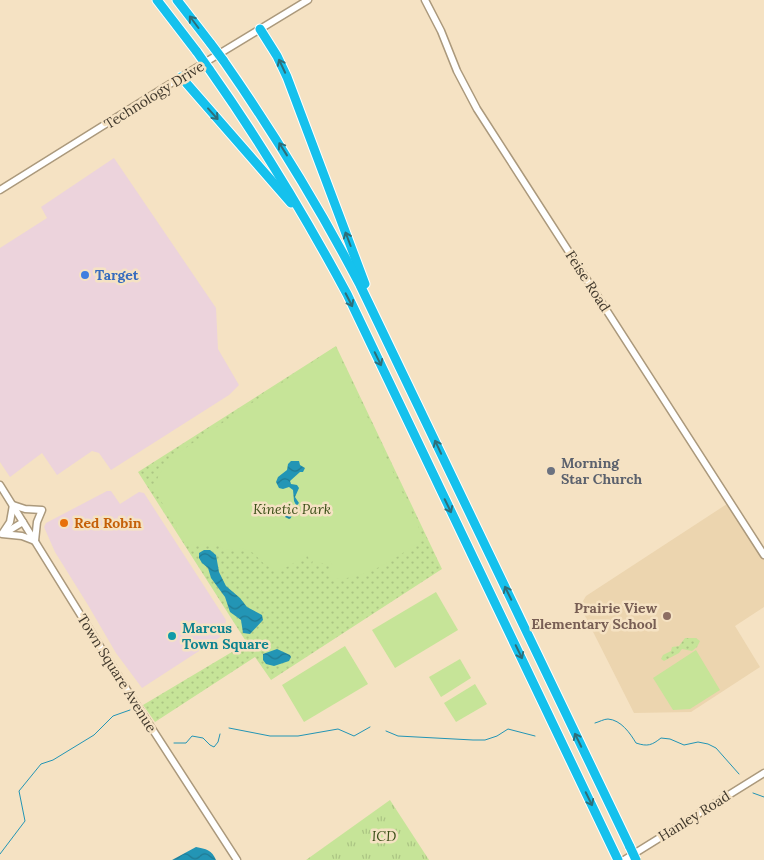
<svg xmlns="http://www.w3.org/2000/svg" width="764" height="860" font-family="Lora,serif">
	<style>
		.commercial { fill: #ecd3dc }
		.built { fill: #ecd5af }
		.grass { fill: url(#grass-tufts) }
		.park { fill: url(#park-dots) }
		.pitch { fill: #c6e498 }
		.water { fill: url(#water-waves) }
		.lines { fill: none; stroke-linecap: round; stroke-linejoin: round }
		.stream { stroke: #2395b5; stroke-width: 1 }
		.secondary-casing { stroke: #ab997c; stroke-width: 9 }
		.highway-casing { stroke: #fff; stroke-width: 11 }
		.secondary { stroke: #fff; stroke-width: 6 }
		.highway { stroke: #15c1ed; stroke-width: 9 }
		.highway-bridge-casing { stroke: #fff; stroke-width: 11; stroke-linecap: butt }
		.highway-bridge { stroke: #15c1ed; stroke-width: 9 }
		.oneway { stroke: #2e6e79 }
		.shop-dot { fill: #3f7fe0; stroke: #f5e2c3; stroke-width: 2 }
		.worship-dot { fill: #6b7280; stroke: #f5e2c3; stroke-width: 2 }
		.food-dot { fill: #e8710a; stroke: #f5e2c3; stroke-width: 2 }
		.education-dot { fill: #8d6e63; stroke: #f5e2c3; stroke-width: 2 }
		.culture-dot { fill: #0f9aa8; stroke: #f5e2c3; stroke-width: 2 }
		.labels { text-anchor: middle; dominant-baseline: central; stroke-width: 5; stroke-linejoin: round; paint-order: stroke }
		.street-label { font-size: 14px; fill: #3f372b; stroke: #f5e2c3 }
		.shop-label { font-size: 14px; font-weight: bold; fill: #366cbe; stroke: #f5e2c3; text-anchor: start }
		.worship-label { font-size: 14px; font-weight: bold; fill: #5b616d; stroke: #f5e2c3; text-anchor: start }
		.park-label { font-size: 14px; font-style: italic; fill: #3b4e17; stroke: #f5e2c3 }
		.food-label { font-size: 14px; font-weight: bold; fill: #c56008; stroke: #f5e2c3; text-anchor: start }
		.education-label { font-size: 14px; font-weight: bold; fill: #785e54; stroke: #f5e2c3; text-anchor: end }
		.culture-label { font-size: 14px; font-weight: bold; fill: #0d838f; stroke: #f5e2c3; text-anchor: start }
	</style>
	<defs>
		<pattern id="grass-tufts" width="24" height="20" patternUnits="userSpaceOnUse" patternTransform="scale(1.25)"><rect width="24" height="20" fill="#c6e498"/><path d="M3 7l-1-3M5 7V3M7 7l1-3M15 17l-1-3M17 17v-4M19 17l1-3" fill="none" stroke="#abc483"/></pattern>
		<pattern id="park-dots" width="8" height="8" patternUnits="userSpaceOnUse" patternTransform="scale(1.25)"><rect width="8" height="8" fill="#c6e498"/><path d="M2 2h.1M6 6h.1" fill="none" stroke="#abc483" stroke-width="1.8" stroke-linecap="round"/></pattern>
		<pattern id="water-waves" width="16" height="10" patternUnits="userSpaceOnUse" patternTransform="scale(1.25)"><rect width="16" height="10" fill="#2395b5"/><path d="M0 5q4-4 8 0t8 0" fill="none" stroke="#207a93"/></pattern>
	</defs>
	<rect width="100%" height="100%" fill="#f5e2c3"/>
	<!-- commercial -->
	<g class="commercial">
		<polygon points="114,158 216,308 218,349 239,385 229,395 111,470 99,453 92,451 57,475 42,453 10,477 0,462 0,248 47,218 41,207"/>
		<polygon points="107,491 111,491 120,504 139,492 144,493 226,620 224,632 219,638 142,688 116,653 88,605 55,552 44,527 46,523"/>
	</g>
	<!-- built -->
	<polygon class="built" points="730,502 764,555 764,607 735,626 760,667 691,712 634,713 580,606 586,596"/>
	<!-- grass -->
	<polygon class="grass" points="390,800 429,860 306,860"/>
	<!-- park -->
	<g class="park">
		<polygon points="336,346 442,569 271,680 255,657 155,722 143,705 247,643 138,472"/>
		<polygon points="685,638 696,638 700,641 697,647 692,651 682,649 679,653 664,661 661,659 663,655 671,651 672,647 679,646"/>
	</g>
	<!-- pitch -->
	<g class="pitch">
		<path d="M335,347L424,539C395,558 367,580 332,579L328,576L333,566L329,560L326,565L319,562L317,565L312,564L313,561L309,559L307,555C295,560 289,570 276,569C260,567 258,551 244,549C238,548 230,551 225,549C221,548 219,545 214,544C201,543 192,550 182,538L156,492C153,476 169,460 181,451Z"/>
		<polygon points="436,592 458,630 395,668 372,630"/>
		<polygon points="345,646 368,684 304,722 282,685"/>
		<polygon points="696,650 720,690 690,709 673,710 653,678"/>
		<polygon points="460,659 471,678 441,697 429,677"/>
		<polygon points="475,684 487,704 456,722 444,703"/>
	</g>
	<!-- water -->
	<g class="water">
		<polygon points="291,461 299,461 300,465 305,468 303,472 300,472 290,481 291,484 297,485 299,488 295,497 299,503 292,511 291,518 289,519 285,517 285,511 288,510 290,512 292,509 296,505 294,501 293,490 289,487 283,489 279,488 276,482 278,477 287,470 288,464"/>
		<polygon points="204,550 210,550 216,555 219,572 226,586 240,598 247,607 262,615 263,620 250,634 243,633 241,620 230,612 225,597 211,578 208,568 202,563 199,558 199,553"/>
		<polygon points="277,649 290,655 291,657 289,661 274,666 266,664 263,660 263,654"/>
		<path d="M196,847C206,849 212,850 216,860H172Z"/>
	</g>
	<g class="lines">
		<!-- stream -->
		<g class="stream">
			<path d="M595,723C599,722 604,719 608,719C621,720 630,733 636,743C648,747 652,745 661,738L670,739L684,745L698,742L708,744L716,748L739,774"/>
			<polyline points="229,728 270,736 298,736 338,729 354,736 370,727"/>
			<polyline points="386,731 398,736 473,740 485,740 497,736 508,729 535,736"/>
			<polyline points="174,743 186,743 192,736 203,738 210,745 214,747 218,742 220,734"/>
			<polyline points="753,793 764,797"/>
			<polyline points="0,854 25,821 19,791 41,764 53,760 94,735 113,716 130,710"/>
		</g>
		<!-- secondary casing -->
		<g class="secondary-casing">
			<g id="secondary">
				<polyline points="425,0 441,31 457,71 477,109 764,555"/>
				<polyline points="0,190 181,77 308,0"/>
				<polyline points="0,485 129,693 237,860"/>
				<polygon points="13,505 25,509 42,510 37,522 35,541 22,536 2,534 10,522"/>
				<polyline points="5,533 23,522"/>
				<polyline points="624,860 764,773"/>
			</g>
		</g>
		<!-- highway casing -->
		<g class="highway-casing">
			<g id="highway">
				<polyline points="157,0 197,52"/>
				<polyline points="177,0 211,44"/>
				<polyline points="260,29 277,56 287,77 365,284"/>
				<path d="M223,60C274,133 319,207 360,285L630,847"/>
				<path d="M209,69C260,141 305,216 347,294L618,860"/>
				<polyline points="181,77 291,203"/>
			</g>
		</g>
		<!-- secondary -->
		<use href="#secondary" class="secondary"/>
		<!-- highway -->
		<use href="#highway" class="highway"/>
		<!-- highway-bridge casing -->
		<g class="highway-bridge-casing">
			<g id="highway-bridge">
				<polyline points="211,44 223,60"/>
				<polyline points="197,52 209,69"/>
				<polyline points="630,847 636,860"/>
			</g>
		</g>
		<!-- highway-bridge -->
		<use href="#highway-bridge" class="highway-bridge"/>
	</g>
	<!-- one-way arrows -->
	<defs><path id="oneway-shaft" d="M-6 0H5M1.5-3L5.5 0L1.5 3" fill="none" stroke-width="1.6" stroke-linecap="round" stroke-linejoin="round" transform="scale(1.25)"/></defs>
	<g class="oneway">
		<use href="#oneway-shaft" transform="translate(194 22) rotate(-127)"/>
		<use href="#oneway-shaft" transform="translate(282 66) rotate(-115)"/>
		<use href="#oneway-shaft" transform="translate(213 114) rotate(48)"/>
		<use href="#oneway-shaft" transform="translate(283 149) rotate(-122)"/>
		<use href="#oneway-shaft" transform="translate(348 239) rotate(-111)"/>
		<use href="#oneway-shaft" transform="translate(349 300) rotate(63)"/>
		<use href="#oneway-shaft" transform="translate(378 359) rotate(64)"/>
		<use href="#oneway-shaft" transform="translate(438 447) rotate(-115)"/>
		<use href="#oneway-shaft" transform="translate(448 506) rotate(64)"/>
		<use href="#oneway-shaft" transform="translate(508 593) rotate(-116)"/>
		<use href="#oneway-shaft" transform="translate(519 652) rotate(64)"/>
		<use href="#oneway-shaft" transform="translate(578 740) rotate(-116)"/>
		<use href="#oneway-shaft" transform="translate(589 799) rotate(64)"/>
	</g>
	<!-- markers -->
	<circle class="shop-dot" cx="85" cy="275" r="5"/>
	<circle class="worship-dot" cx="551" cy="471" r="5"/>
	<circle class="food-dot" cx="64" cy="523" r="5"/>
	<circle class="education-dot" cx="667" cy="616" r="5"/>
	<circle class="culture-dot" cx="172" cy="636" r="5"/>
	<g class="labels">
		<!-- street labels -->
		<g class="street-label">
			<text transform="translate(154 95) rotate(-32)">Technology Drive</text>
			<text transform="translate(588 281) rotate(57)">Feise Road</text>
			<text transform="translate(117 673) rotate(58)">Town Square Avenue</text>
			<text transform="translate(694 816) rotate(-32)">Hanley Road</text>
		</g>
		<!-- shop labels -->
		<g class="shop-label">
			<text x="95" y="275">Target</text>
		</g>
		<!-- worship labels -->
		<g class="worship-label">
			<text x="561" y="463">Morning<tspan x="561" dy="16">Star Church</tspan></text>
		</g>
		<!-- park labels -->
		<g class="park-label">
			<text x="292" y="509">Kinetic Park</text>
			<text x="384" y="836">ICD</text>
		</g>
		<!-- food labels -->
		<g class="food-label">
			<text x="74" y="523">Red Robin</text>
		</g>
		<!-- education labels -->
		<g class="education-label">
			<text x="657" y="608">Prairie View<tspan x="657" dy="16">Elementary School</tspan></text>
		</g>
		<!-- culture labels -->
		<g class="culture-label">
			<text x="182" y="628">Marcus<tspan x="182" dy="16">Town Square</tspan></text>
		</g>
	</g>
</svg>
